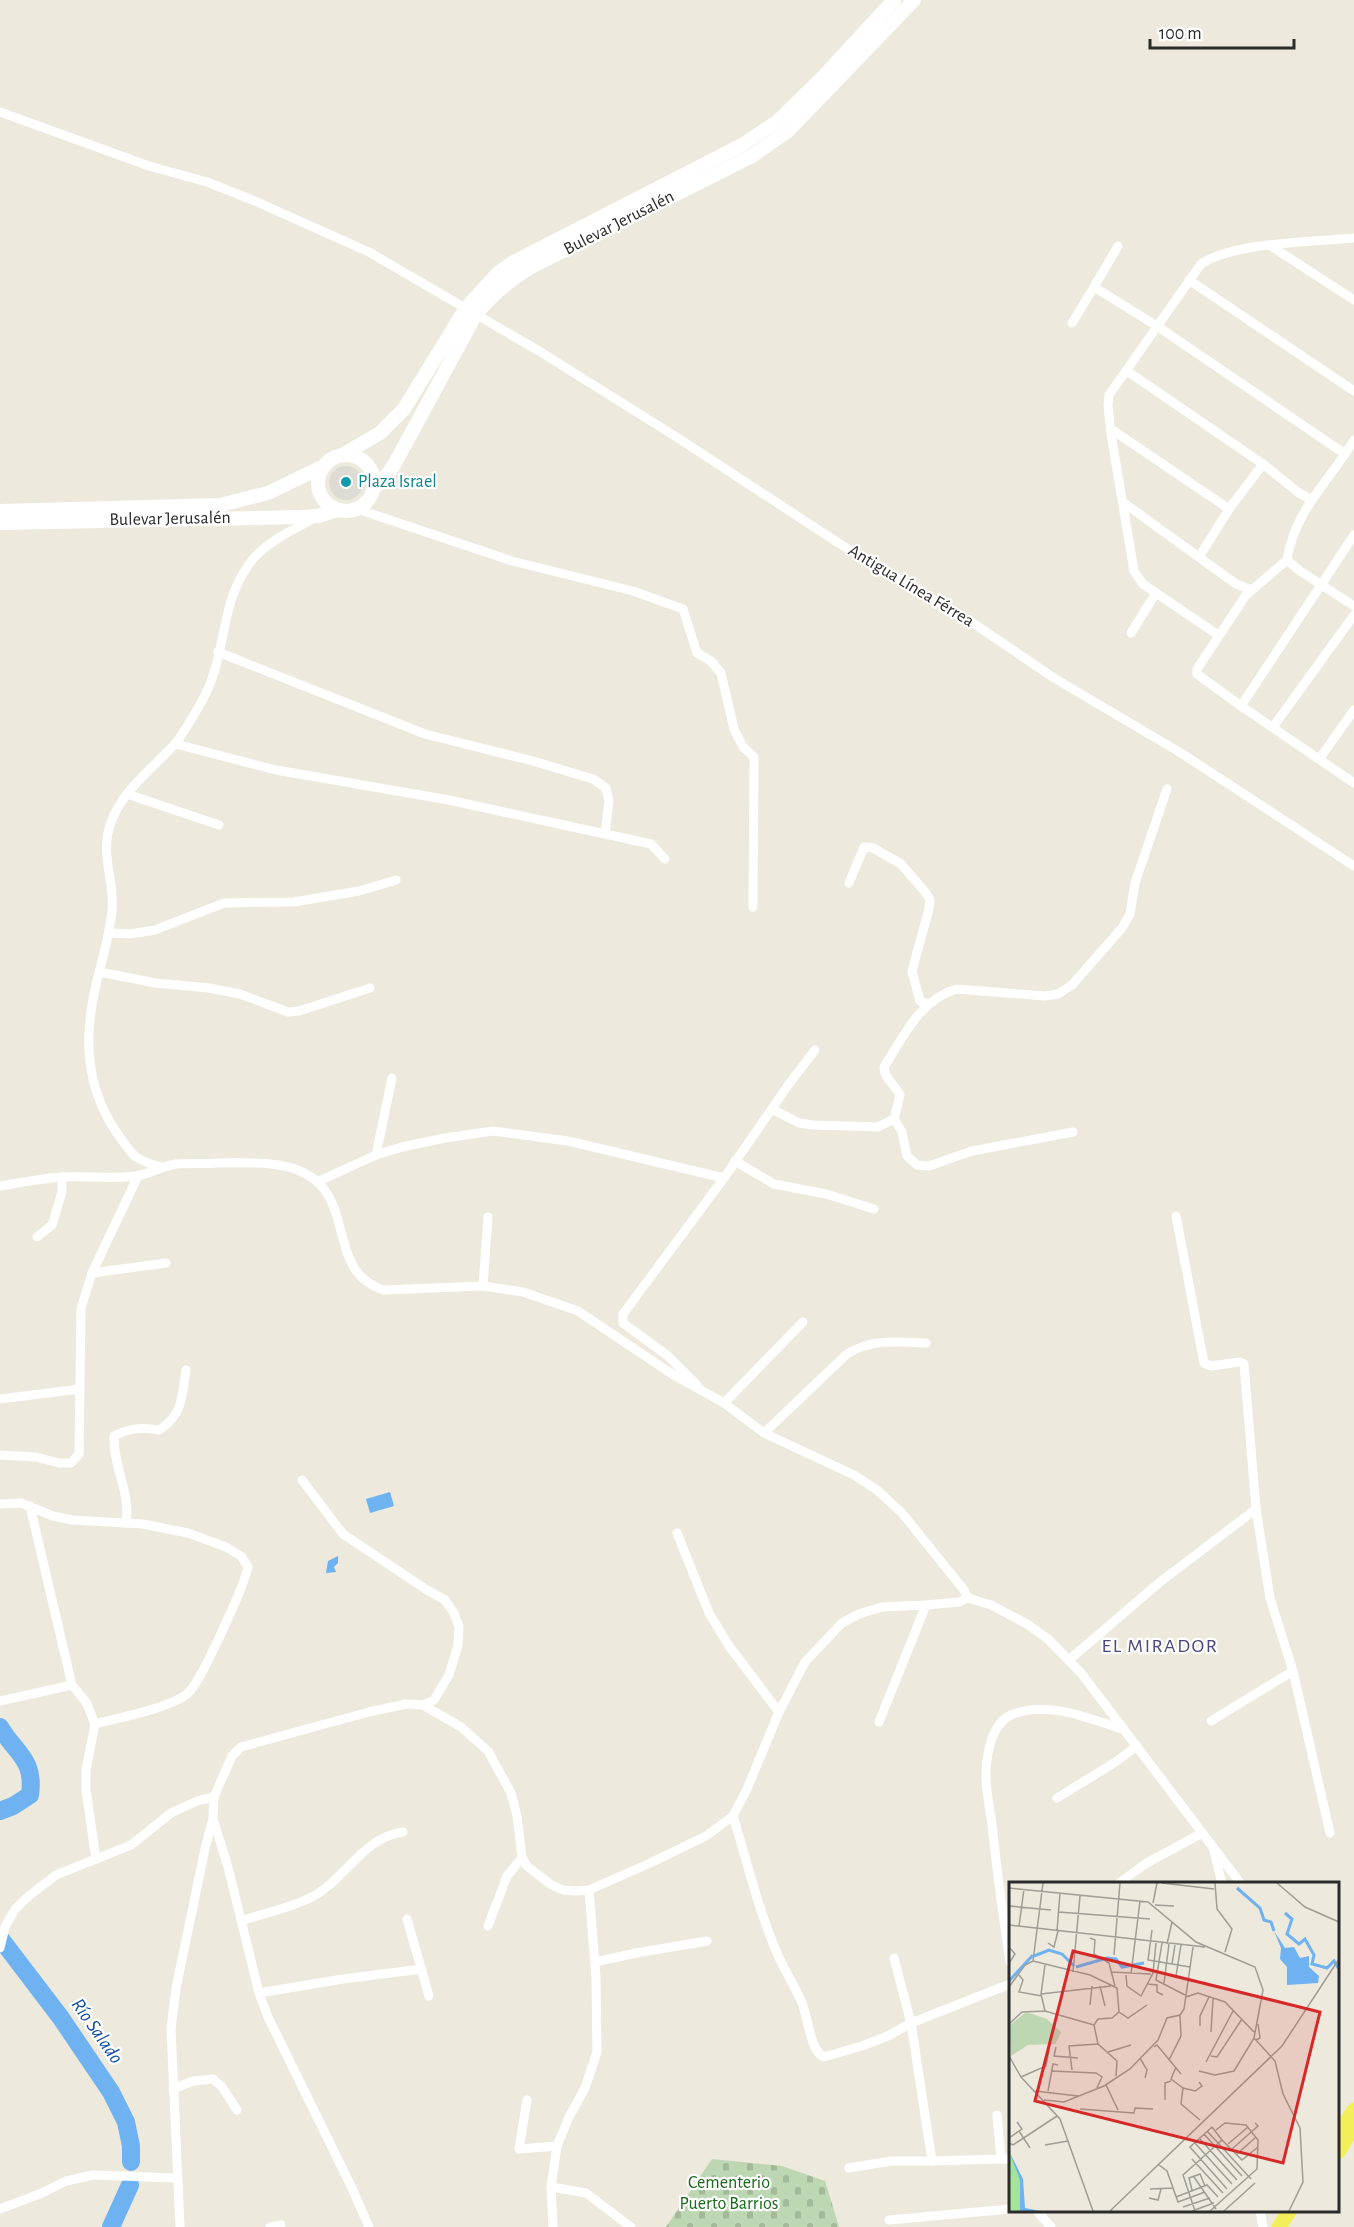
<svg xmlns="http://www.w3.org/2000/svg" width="1354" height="2227" font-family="'Alegreya Sans',sans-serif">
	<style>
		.cemetery { fill: url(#cemetery-stones) }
		.plaza { fill: #dddbd3 }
		.water { fill: #6eb2f1 }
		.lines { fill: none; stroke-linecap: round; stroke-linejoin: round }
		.river { stroke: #6eb2f1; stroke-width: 18 }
		.street { stroke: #fff; stroke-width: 9 }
		.secondary { stroke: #fff; stroke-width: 14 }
		.primary { stroke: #f3ef5b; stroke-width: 15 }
		.culture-dot { fill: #0f9aa8; stroke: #fff; stroke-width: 2 }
		.labels { text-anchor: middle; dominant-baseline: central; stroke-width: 4.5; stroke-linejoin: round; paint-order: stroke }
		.street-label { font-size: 18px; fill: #2b2b2b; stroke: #fff }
		.culture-label { font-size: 18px; fill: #0d838f; stroke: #fff; text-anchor: start }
		.park-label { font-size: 18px; fill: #196919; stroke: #fff }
		.neighbourhood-label { font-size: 20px; letter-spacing: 1.5px; fill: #4b4a7c; stroke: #fff }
		.water-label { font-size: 20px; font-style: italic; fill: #0b4d9e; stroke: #fff }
		.inset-river { fill: none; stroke: #6eb2f1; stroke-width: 3 }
		.inset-road { fill: none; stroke: #9f9d95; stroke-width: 1.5 }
		.view { fill: #d62828; fill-opacity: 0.15; stroke: #d62828; stroke-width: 3 }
		.inset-edge { fill: none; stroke: #2b2b2b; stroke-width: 3 }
	</style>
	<defs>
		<pattern id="cemetery-stones" width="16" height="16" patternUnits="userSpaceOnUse" patternTransform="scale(1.5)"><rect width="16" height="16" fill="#bdd7b3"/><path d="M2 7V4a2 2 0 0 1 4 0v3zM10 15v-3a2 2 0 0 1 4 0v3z" fill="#a3b99a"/></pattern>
	</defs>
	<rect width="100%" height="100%" fill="#ede9dc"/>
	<!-- cemetery -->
	<polygon class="cemetery" points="712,2159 782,2166 825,2181 839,2227 666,2227"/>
	<!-- plaza -->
	<circle class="plaza" cx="346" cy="483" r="17"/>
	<!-- water -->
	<g class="water">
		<polygon points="390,1492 394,1506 370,1513 366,1499"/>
		<polygon points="338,1556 338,1563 334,1567 336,1572 326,1573 328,1561"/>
	</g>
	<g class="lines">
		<!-- river -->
		<g class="river">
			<path d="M0,1727C16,1754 35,1759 30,1795L13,1806L0,1811"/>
			<polyline points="0,1938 61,2018 111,2092 126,2122 131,2146 131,2162"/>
			<polyline points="111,2227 130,2185"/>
		</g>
		<!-- street -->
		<g class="street">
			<polyline points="0,112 149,166 207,182 255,201 369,252 539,351 678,438 840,544 973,623 1054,678 1181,753 1354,866"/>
			<polyline points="1271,246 1354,300"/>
			<polyline points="1189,280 1354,391"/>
			<polyline points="1094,287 1118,246"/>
			<polyline points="1072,323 1094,287 1157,326 1345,454"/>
			<polyline points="1127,371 1263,464 1299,493 1310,499"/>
			<polyline points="1111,429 1229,509"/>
			<path d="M1354,440C1329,482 1295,509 1287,560L1300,571L1354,606"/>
			<polyline points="1124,503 1236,584 1252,590"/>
			<polyline points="357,509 512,561 633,591 683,609 697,653 711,661 721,673 734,729 743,747 754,757 753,907"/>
			<polyline points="1199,557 1229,509 1263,464"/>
			<polyline points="1287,560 1246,595 1197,669 1197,674 1241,706 1354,783"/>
			<polyline points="1131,633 1156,593"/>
			<path d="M1218,635L1143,584L1134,571L1111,434L1108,405L1109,395L1201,264C1234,242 1313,242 1354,238"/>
			<polyline points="218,652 425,734 533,761 593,779 606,788 609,801 605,834"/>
			<polyline points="1241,706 1354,535"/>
			<polyline points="1273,727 1354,615"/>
			<polyline points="176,744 276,770 449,800 651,844 665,859"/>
			<polyline points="1320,758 1354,710"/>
			<polyline points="127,794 219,825"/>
			<polyline points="849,883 864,847 873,848 901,864 926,893 930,900 929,909 912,971 920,1001 927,1004"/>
			<polyline points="110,933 130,934 155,930 224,903 294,902 359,891 396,880"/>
			<polyline points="100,972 155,983 209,988 240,994 288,1012 299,1011 370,988"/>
			<path d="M772,1109L799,1123L813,1125L878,1127L894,1119L900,1095C895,1085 884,1078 884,1067C904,1036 919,1001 956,989L1045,996L1058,994L1072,985L1122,928L1130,914L1135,883L1167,789"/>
			<polyline points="894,1119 902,1132 907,1156 917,1165 929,1166 972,1151 1073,1132"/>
			<polyline points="376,1155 392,1078"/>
			<polyline points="735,1161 774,1184 826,1194 874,1209"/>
			<path d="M162,1167C153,1165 144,1162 136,1157C131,1153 126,1146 122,1140C93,1102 84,1059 91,1012C95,978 109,945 112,910C115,882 100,855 110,825C121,791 151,770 174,745C182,736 202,702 207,691C227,648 220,599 253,559C269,541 292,530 313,519"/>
			<polyline points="317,1182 376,1155 402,1147 445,1138 493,1131 568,1141 724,1178"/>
			<path d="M0,1186C21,1183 42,1178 63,1177C87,1176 113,1179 136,1176C150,1174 162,1166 176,1164C189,1163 203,1164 217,1163C252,1163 300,1158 324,1189C349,1222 335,1275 384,1290L483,1286L523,1292L578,1311L672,1374L724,1403L764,1433L854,1475L877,1490L902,1513L964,1590L968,1598"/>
			<polyline points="1176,1216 1204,1363 1211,1366 1240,1362 1244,1364 1256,1509 1270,1598 1293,1671 1330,1833"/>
			<polyline points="37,1237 52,1225 62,1192 62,1177"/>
			<polyline points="92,1273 166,1263"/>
			<polyline points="483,1286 488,1217"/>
			<polyline points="697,1385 668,1356 623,1323 623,1314 724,1178 789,1084 815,1050"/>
			<polyline points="0,1399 80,1389"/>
			<polyline points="724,1403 803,1322"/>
			<path d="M764,1433L847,1354C872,1338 898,1342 926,1343"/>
			<polyline points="0,1455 36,1457 59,1463 71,1463 79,1454 81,1308 92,1273 138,1176"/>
			<polyline points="302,1480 343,1534 427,1590 445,1600 454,1613 459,1627 458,1645 449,1675 434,1700 423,1705"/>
			<path d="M0,1504L21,1503L53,1516L72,1520L143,1524L188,1533L226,1547L241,1556L248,1567C244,1586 201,1682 188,1693C171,1708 118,1718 95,1724"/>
			<polyline points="30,1506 72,1685 86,1702 95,1724 86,1770 86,1790 96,1859"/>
			<path d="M126,1523C131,1492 113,1468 114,1436C130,1428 142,1427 159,1430C183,1415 182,1396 186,1370"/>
			<polyline points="677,1533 709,1613 729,1646 779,1712"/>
			<polyline points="1069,1660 1160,1582 1256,1509"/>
			<polyline points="0,1701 72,1685"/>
			<polyline points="1211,1721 1293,1671"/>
			<polyline points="879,1722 926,1605"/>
			<polyline points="1057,1798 1114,1763 1137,1746"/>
			<path d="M733,1816C747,1861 758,1909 777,1953C784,1970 795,1986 802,2003C808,2017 810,2051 824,2057L862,2046L890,2035L911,2023L1010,1984"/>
			<polyline points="214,1822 228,1867 259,1993 268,2017 351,2186 369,2227"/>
			<polyline points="1214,1851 1222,1884"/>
			<polyline points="1118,1884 1145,1864 1202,1833"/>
			<polyline points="407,1919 429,1996"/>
			<path d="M241,1921C264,1913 291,1908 312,1897C345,1880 363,1837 403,1832"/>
			<polyline points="488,1926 507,1876 522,1858"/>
			<polyline points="0,1948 5,1927 15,1909 30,1895 56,1875 131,1845 171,1813 197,1801 214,1797"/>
			<polyline points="595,1962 636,1953 707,1941"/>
			<path d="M1010,1962C1003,1916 997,1871 992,1825C990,1808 985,1789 986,1771C987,1753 992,1723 1011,1715C1047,1700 1088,1718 1122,1729"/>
			<polyline points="259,1993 343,1979 422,1969"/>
			<polyline points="173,2089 193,2081 213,2079 222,2087 237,2110"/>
			<polyline points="527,2100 519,2149 557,2146"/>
			<polyline points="997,2115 1001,2159 1010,2159"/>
			<polyline points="932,2161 1001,2159"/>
			<polyline points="849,2168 891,2161 932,2161 911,2023 894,1958"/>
			<polyline points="551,2187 586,2193 631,2227"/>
			<polyline points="0,2209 42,2193 66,2181 93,2175 177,2178"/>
			<polyline points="1036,2210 1051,2227"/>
			<polyline points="1260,2210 1263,2227"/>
			<polyline points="889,2220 1010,2209"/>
			<polyline points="180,2227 171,2029 176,1988 205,1849 213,1818 214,1797 232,1756 241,1747 369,1712 406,1704 423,1705 461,1727 488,1751 511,1793 517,1816 522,1858 527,1866 550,1884 563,1890 576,1891 589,1890 648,1864 706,1836 733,1816 747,1789 779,1712 805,1662 842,1623 859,1614 882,1607 926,1605 959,1602 968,1598 991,1605 1027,1624 1048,1639 1081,1673 1241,1884"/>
			<polyline points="270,2227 281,2225"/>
			<polyline points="553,2227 551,2187 557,2146 569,2117 585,2088 597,2052 596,1978 589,1890"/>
		</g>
		<!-- secondary -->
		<g class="secondary">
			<polyline points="344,454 380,433 404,409 466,308 498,273 512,263 742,145 778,121 822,78 894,0"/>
			<circle cx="346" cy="483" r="28"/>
			<path d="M374,488L387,475L394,465L476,314C492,295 509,280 531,267L752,156L788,131L914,0"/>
			<polyline points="0,511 220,505 268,493 322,467"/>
			<polyline points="0,523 302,517 318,516 338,510"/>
		</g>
		<!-- primary -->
		<g class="primary">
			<polyline points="1339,2133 1354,2110"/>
			<polyline points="1338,2152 1354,2126"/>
			<polyline points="1279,2227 1290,2210"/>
		</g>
	</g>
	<!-- markers -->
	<circle class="culture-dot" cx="346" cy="482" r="6"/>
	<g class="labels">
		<!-- street labels -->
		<g class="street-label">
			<text transform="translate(619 223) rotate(-27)">Bulevar Jerusalén</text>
			<text transform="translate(170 519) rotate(-1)">Bulevar Jerusalén</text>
			<text transform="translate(911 586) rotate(31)">Antigua Línea Férrea</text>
		</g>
		<!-- culture labels -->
		<g class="culture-label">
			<text x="358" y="482">Plaza Israel</text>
		</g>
		<!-- park labels -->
		<g class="park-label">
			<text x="729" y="2183">Cementerio<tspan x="729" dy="21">Puerto Barrios</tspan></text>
		</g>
		<!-- neighbourhood labels -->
		<g class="neighbourhood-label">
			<text x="1160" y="1646">EL MIRADOR</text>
		</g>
		<!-- water labels -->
		<g class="water-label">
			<text transform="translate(97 2031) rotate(55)">Río Salado</text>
		</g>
	</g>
	<!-- overview -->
	<g transform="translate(1009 1882)">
		<rect width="330" height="330" fill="#ede9dc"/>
		<path d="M0,270L12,295L13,329H0Z" fill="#a2e498"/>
		<path d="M17,130L38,137L52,150L49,157L46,162L19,163L2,174L0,144Z" fill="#bdd7b3"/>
		<path d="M265,49L276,66L285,65L291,76L300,74V85L310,94L309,101L278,103V85L271,77L272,66ZM0,269L14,297L16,326L31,329H11V298Z" fill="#6eb2f1"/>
		<path class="inset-river" d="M228,6L251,26L255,38L262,40L265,49M276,31L283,37L278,52L290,62L296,57L305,73L303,82L318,86L325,79L330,87M25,74L40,68L53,72L65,84M67,85L98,76L107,77L113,85L135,81M0,99L24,73"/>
		<path class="inset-road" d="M153,1L205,7M206,1L208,27L223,47L216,70M268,1L296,25L330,40M0,6L139,20L187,60L246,85L254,108L245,156L266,179L274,212L291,246L294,300L280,329M144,21L148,1M146,23L165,24M0,24L42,28M50,30L141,37M0,43L196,65M10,44L15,7M143,48L139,78L181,85M48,49L51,11M81,56L86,58L85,72L100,81L106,104M39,61L45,65L49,49M153,61L147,98L176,113M158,62L163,40M105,73L111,1M24,79L34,1M0,81L6,72L0,65M163,82L166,63M36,83L32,112L36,129M64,90L71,14M102,90L142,92M122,92L131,19M10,93L14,98L10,110L33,114M117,93L118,104L132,114L144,91L147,61M167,94L172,63M155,101L160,62M139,102L148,103V110L154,113M91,104L96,124M0,105L16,83L24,79L81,93L108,106L110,130L103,136L89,137L85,143L89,162L108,179L107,194M32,112L102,104M177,115L189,111L216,120L245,150M81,123L83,104M110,130L119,136L138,123M0,142L13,130L36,129L85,143M191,144V134L200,115M202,150L204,117M247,158L251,156L249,142M47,165L45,174L69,176M145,165L148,163L172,192M99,170L122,163M0,174L12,195L51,237L84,329M202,174L208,175L233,137M131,176L138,188L136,196M160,178L172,154L171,133M197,180L224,129M167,185L162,197L174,206L172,222L191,238M63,188L60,164L89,162M42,189L87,191L93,195L88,206M190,189L206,193L225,189L245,156M12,195L37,184L40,168M97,203L109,228M174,206L186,209L193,204L190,200M26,209L69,214M39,209L44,182L49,183M35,218L55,220L95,204L121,187L149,158L158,136L171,133L175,127L184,65M156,218V201L162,199M71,227L125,231L126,226L144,227M10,249L21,266M198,249L242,297M195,252L233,294M0,256L13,247L8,240M190,256L228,298M213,258L203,245L181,265L218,307M185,260L223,302M0,261L4,263L48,234M219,262L239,245M36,263L59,259M223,267L249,244L246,241M228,272L247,255M183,277L214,311M150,283L158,289L169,320L196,310M185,295L207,327M141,307L164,306M183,308L180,296L191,292L196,304M167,315L198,303L209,315M140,316L149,318L152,307M174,325L201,316M101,329L273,164L330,77M183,329L205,321M186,329L174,293L213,258L233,278L249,265M201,329L248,287L249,258L237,243L216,241L207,248M215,329L246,301"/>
		<path class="view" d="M64,69L311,130L274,281L26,219Z"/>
		<rect width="330" height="330" class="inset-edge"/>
	</g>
	<!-- scale -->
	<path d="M1150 39v9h144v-9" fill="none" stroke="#2b2b2b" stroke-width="3"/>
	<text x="1159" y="39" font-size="18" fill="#2b2b2b" stroke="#ffffff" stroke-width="4.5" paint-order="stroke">100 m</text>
</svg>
